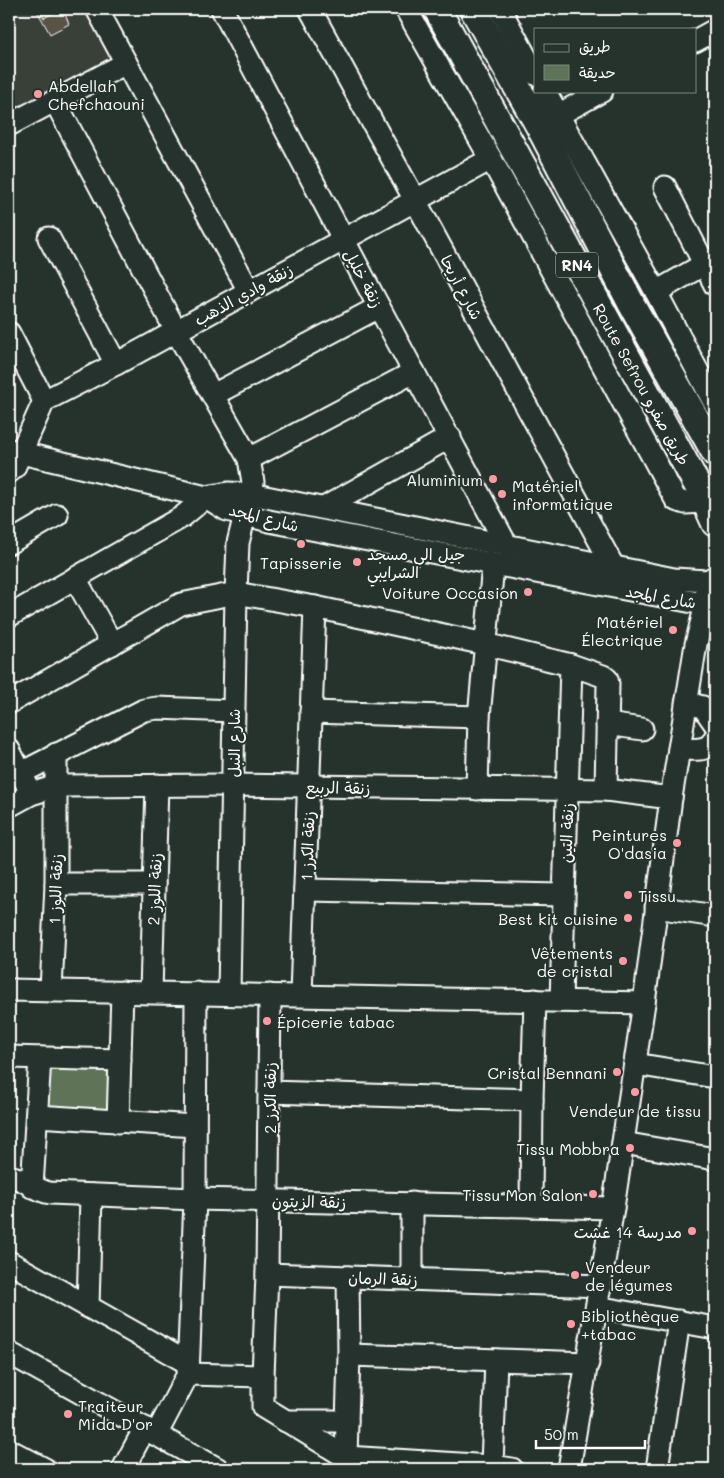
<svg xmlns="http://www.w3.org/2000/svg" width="724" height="1478" font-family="Mali,'Playpen Sans Arabic',sans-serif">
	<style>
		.built { fill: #394037 }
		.green { fill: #5f7356; stroke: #afb9aa }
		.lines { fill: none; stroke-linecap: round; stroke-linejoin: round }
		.minor-casing { stroke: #fff; stroke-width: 25 }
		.major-casing { stroke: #fff; stroke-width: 30 }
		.minor { stroke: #26332d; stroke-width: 21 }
		.major { stroke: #26332d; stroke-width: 26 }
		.wall { fill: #585244; stroke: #fff }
		.building { fill: #665f4f; stroke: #fff }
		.poi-dot { fill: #ff9aa2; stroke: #26332d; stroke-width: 2 }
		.labels { text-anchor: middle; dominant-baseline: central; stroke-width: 4; stroke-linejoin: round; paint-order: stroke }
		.shield { fill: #26332d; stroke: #bec2c0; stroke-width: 1 }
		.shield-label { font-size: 15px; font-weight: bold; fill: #fff }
		.poi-label { font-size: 16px; fill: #fff; stroke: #26332d; text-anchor: end }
		.street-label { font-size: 16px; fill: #fff; stroke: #26332d }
	</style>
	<rect width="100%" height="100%" fill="#26332d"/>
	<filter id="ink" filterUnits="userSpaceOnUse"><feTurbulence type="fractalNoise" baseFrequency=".02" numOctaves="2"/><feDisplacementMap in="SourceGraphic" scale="10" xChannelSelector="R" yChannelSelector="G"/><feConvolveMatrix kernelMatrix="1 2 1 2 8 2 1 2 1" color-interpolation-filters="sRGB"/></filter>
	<g filter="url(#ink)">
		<!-- built -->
		<polygon class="built" points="9,9 97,9 126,63 9,125"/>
		<!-- green -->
		<polygon class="green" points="41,1059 116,1061 114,1121 37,1115"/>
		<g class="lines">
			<!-- minor casing -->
			<g class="minor-casing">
				<g id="minor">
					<polyline points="97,9 249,291"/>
					<polyline points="222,9 379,307 507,546"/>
					<polyline points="310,9 415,200 613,566"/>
					<polyline points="406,9 491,159 676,500 685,503 705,502"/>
					<polyline points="500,9 535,74"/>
					<polyline points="695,41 715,30"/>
					<polyline points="545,91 656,292 715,404"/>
					<polyline points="55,101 176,331 249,459 253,482 238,543 236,593 229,994"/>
					<polyline points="558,115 602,91"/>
					<polyline points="9,125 126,63"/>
					<polyline points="665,187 715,285"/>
					<polyline points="49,238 116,364"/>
					<polyline points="656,292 715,258"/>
					<polyline points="9,333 44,401"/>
					<polyline points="213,395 379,307"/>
					<polyline points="9,450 206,497 227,510 269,521 698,603 715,603"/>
					<polyline points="249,459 414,372"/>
					<polyline points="9,472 14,468 44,401 116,364 491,159"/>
					<polyline points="324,508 450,437"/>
					<polyline points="9,543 57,515"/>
					<polyline points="75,578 112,644"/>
					<polyline points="9,616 182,517 206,497 228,493 251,494 674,579 707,581 715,577"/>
					<polyline points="9,703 181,604 236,593 315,607 485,644 571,665 603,676 607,679 608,684 606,790"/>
					<polyline points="686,703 703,707 715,724"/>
					<polyline points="311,712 479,717"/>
					<polyline points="607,724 642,729"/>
					<path d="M679,749C693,749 710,753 715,737"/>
					<polyline points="9,750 27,785"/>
					<polyline points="21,773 144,710 157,708 233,711"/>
					<polyline points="477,789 479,717 493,565"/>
					<polyline points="9,806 31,794 57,786 232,785 606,790 671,798"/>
					<polyline points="56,884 154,884"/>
					<polyline points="305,890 563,895"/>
					<polyline points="656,907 715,916"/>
					<polyline points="9,990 644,1003"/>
					<polyline points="51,991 56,884 56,754"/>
					<polyline points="151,992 157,785"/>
					<polyline points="301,995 315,607"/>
					<polyline points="561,1001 571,665"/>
					<polyline points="9,1057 120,1060"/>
					<polyline points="635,1064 715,1077"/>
					<polyline points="269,1092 532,1100"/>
					<polyline points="37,1116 195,1126"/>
					<polyline points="118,1122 122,992"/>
					<polyline points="623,1143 715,1159"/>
					<path d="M9,1177C25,1177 33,1190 50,1193L195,1199L613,1208"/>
					<polyline points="32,1187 40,1058"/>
					<polyline points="412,1203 412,1279"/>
					<polyline points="531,1206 532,1100 535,1000"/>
					<polyline points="9,1262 188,1363"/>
					<polyline points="267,1274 270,995"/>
					<polyline points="348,1277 349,1355 346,1457 492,1466 512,1469"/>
					<polyline points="88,1307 91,1195"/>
					<polyline points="597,1307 715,1328"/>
					<polyline points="9,1353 218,1469"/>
					<polyline points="349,1355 588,1363"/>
					<polyline points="188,1374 263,1376 263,1407 286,1421 347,1421"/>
					<polyline points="263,1376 267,1274 601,1286"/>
					<polyline points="287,1421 357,1464"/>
					<polyline points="156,1435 188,1374 195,1199 196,993"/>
					<polyline points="9,1450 45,1469"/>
					<polyline points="123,1469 145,1428"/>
					<polyline points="490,1469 492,1466 496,1360"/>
					<polyline points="569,1469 613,1208 644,1003 671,798 696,644 706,604 707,581"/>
					<polyline points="657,1469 679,1321"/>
				</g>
			</g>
			<!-- major casing -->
			<g class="major-casing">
				<g id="major">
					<polyline points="437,9 700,490 715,523"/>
					<polyline points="473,9 539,126 632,305 715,453"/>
				</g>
			</g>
			<!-- minor -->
			<use href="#minor" class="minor"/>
			<!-- major -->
			<use href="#major" class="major"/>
		</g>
		<!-- wall -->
		<polygon class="wall" points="36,9 63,9 69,24 50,34"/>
		<!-- building -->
		<polygon class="building" points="39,9 61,9 44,18"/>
	</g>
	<!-- markers -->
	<g class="poi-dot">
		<circle cx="38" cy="94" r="5"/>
		<circle cx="493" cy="479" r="5"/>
		<circle cx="502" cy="494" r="5"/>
		<circle cx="301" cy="544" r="5"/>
		<circle cx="357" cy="562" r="5"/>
		<circle cx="528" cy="592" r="5"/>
		<circle cx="673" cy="630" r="5"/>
		<circle cx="677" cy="843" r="5"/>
		<circle cx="628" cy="895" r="5"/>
		<circle cx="628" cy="918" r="5"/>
		<circle cx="623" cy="961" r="5"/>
		<circle cx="267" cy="1021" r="5"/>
		<circle cx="617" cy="1072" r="5"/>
		<circle cx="635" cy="1092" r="5"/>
		<circle cx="630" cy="1148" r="5"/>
		<circle cx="593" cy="1194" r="5"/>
		<circle cx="692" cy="1231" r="5"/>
		<circle cx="575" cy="1275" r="5"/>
		<circle cx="571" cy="1324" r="5"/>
		<circle cx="68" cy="1414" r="5"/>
	</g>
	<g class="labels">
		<!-- shield labels -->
		<rect class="shield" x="556" y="252.5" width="42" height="25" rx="4"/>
		<g class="shield-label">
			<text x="577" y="265">RN4</text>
		</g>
		<!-- poi labels -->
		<g class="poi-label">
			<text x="48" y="85" text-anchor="start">Abdellah<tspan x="48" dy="18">Chefchaouni</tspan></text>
			<text x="483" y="479">Aluminium</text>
			<text x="512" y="485" text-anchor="start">Matériel<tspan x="512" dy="18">informatique</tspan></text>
			<text x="367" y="553" text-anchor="start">جيل الي مسجد<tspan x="367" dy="18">الشرايبي</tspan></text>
			<text x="301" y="562" text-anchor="middle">Tapisserie</text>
			<text x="518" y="592">Voiture Occasion</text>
			<text x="663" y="621">Matériel<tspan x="663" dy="18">Électrique</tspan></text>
			<text x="667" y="834">Peintures<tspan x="667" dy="18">O'dasia</tspan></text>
			<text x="638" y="895" text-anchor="start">Tissu</text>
			<text x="618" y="918">Best kit cuisine</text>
			<text x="613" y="952">Vêtements<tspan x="613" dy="18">de cristal</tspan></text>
			<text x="277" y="1021" text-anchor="start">Épicerie tabac</text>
			<text x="607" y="1072">Cristal Bennani</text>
			<text x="635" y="1110" text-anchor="middle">Vendeur de tissu</text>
			<text x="620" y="1148">Tissu Mobbra</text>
			<text x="583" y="1194">Tissu Mon Salon</text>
			<text x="682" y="1231">مدرسة 14 غشت</text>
			<text x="585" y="1266" text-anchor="start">Vendeur<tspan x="585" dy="18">de légumes</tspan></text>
			<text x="581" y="1315" text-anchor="start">Bibliothèque<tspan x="581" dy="18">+tabac</tspan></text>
			<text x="78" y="1405" text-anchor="start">Traiteur<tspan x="78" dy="18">Mida D'or</tspan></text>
		</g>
		<!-- street labels -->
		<g class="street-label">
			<text transform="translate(364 278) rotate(62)">زنقة خليل</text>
			<text transform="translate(462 287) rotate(62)">شارع أريحا</text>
			<text transform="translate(243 294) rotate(-29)">زنقة وادي الذهب</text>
			<text transform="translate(642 384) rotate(61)">Route Sefrou طريق صفرو</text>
			<text transform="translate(264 517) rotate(14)">شارع المجد</text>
			<text transform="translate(661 596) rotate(10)">شارع المجد</text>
			<text transform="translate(233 743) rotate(-90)">شارع النبل</text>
			<text transform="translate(338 787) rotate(1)">زنقة الربيع</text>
			<text transform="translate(566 833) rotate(-88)">زنقة التين</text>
			<text transform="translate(307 846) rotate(-88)">زنقة الكرز 1</text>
			<text transform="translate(55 889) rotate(-88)">زنقة اللوز 1</text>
			<text transform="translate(154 889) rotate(-88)">زنقة اللوز 2</text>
			<text transform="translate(269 1098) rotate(-90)">زنقة الكرز 2</text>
			<text transform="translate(309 1201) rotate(1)">زنقة الزيتون</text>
			<text transform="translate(383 1278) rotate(2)">زنقة الرمان</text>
		</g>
	</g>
	<!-- margin -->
	<rect width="724" height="1478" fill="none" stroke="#26332d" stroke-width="30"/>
	<rect x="15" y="15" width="694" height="1448" fill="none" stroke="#fff" stroke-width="2" filter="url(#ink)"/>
	<!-- legend -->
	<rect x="534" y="28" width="162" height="65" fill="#26332d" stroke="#7d8581"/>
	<rect x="544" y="44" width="25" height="8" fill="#26332d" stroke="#7d8581"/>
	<text x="579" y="52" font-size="15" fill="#ffffff">طريق</text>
	<rect x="544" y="65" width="25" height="15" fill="#5f7356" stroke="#7d8581"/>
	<text x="579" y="78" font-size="15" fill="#ffffff">حديقة</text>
	<!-- scale -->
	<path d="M536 1440v8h109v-8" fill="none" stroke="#ffffff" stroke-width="2.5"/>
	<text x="544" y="1440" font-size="15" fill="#ffffff" stroke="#26332d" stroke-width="4" paint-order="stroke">50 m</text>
</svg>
